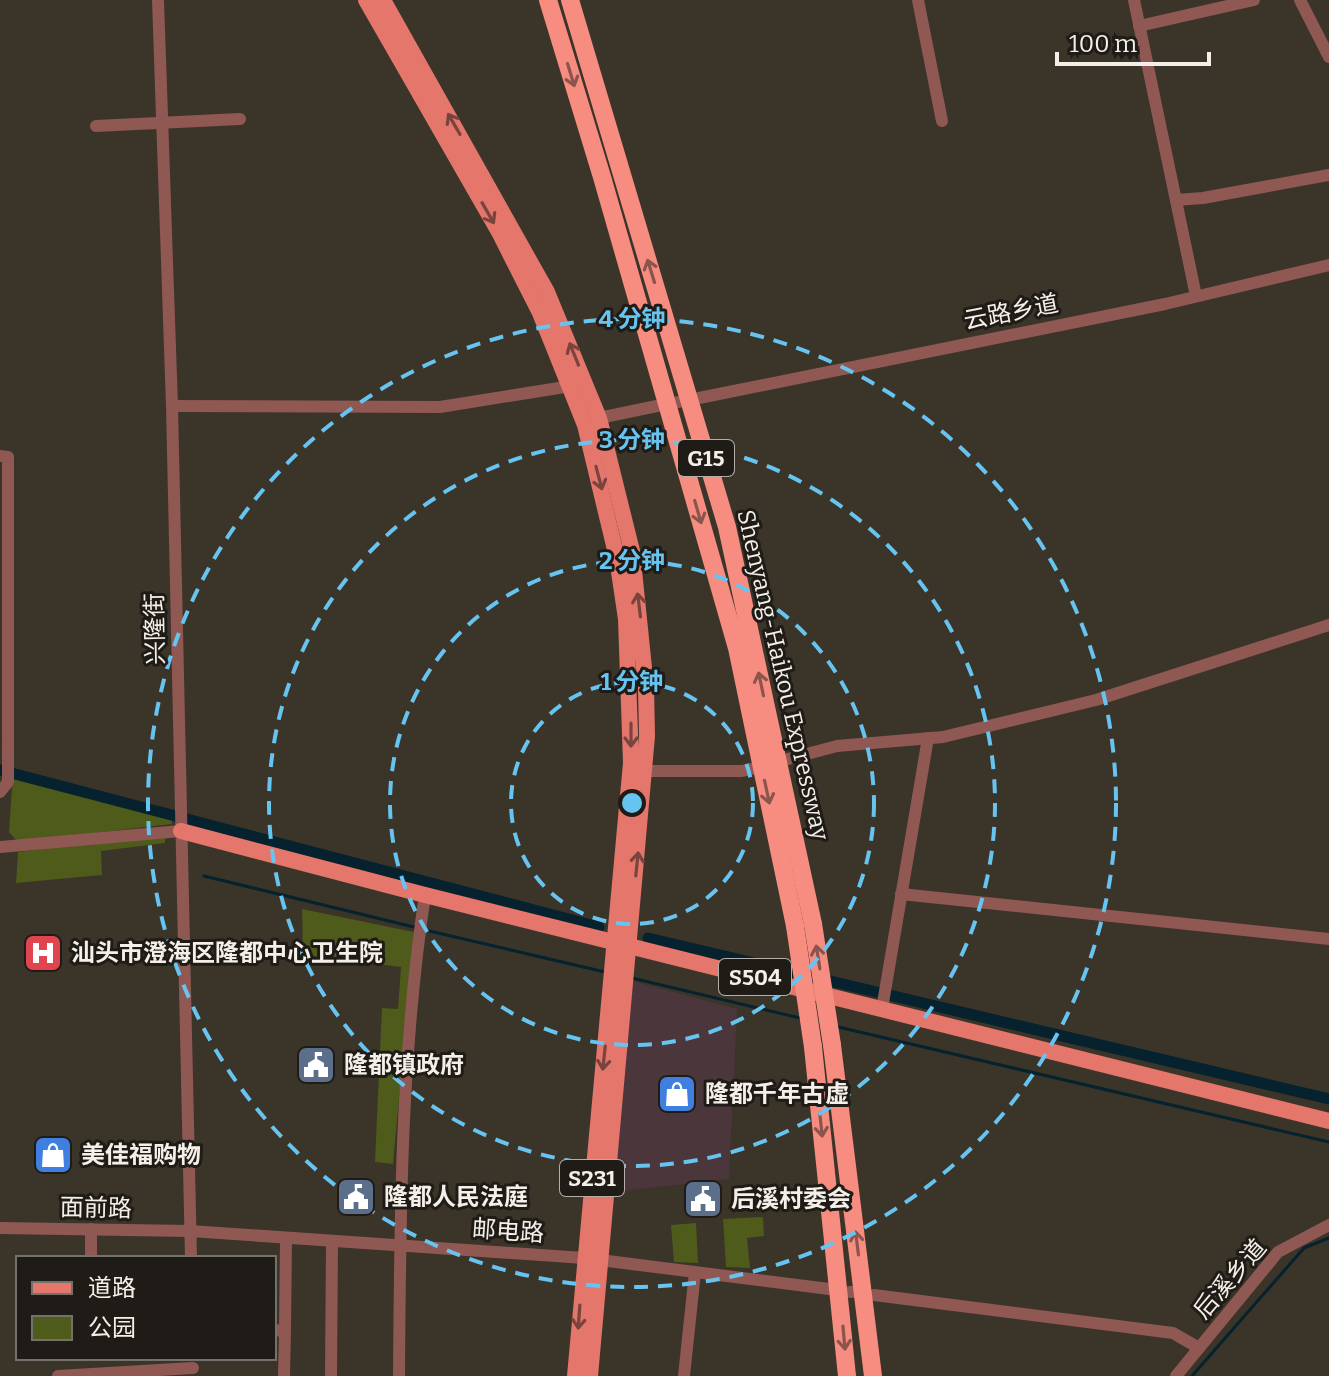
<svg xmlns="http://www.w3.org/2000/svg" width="1329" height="1376" font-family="Bitter,'Noto Sans SC',serif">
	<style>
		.commercial { fill: #4b363b }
		.green { fill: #4e5b1a }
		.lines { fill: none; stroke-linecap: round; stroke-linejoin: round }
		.stream { stroke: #05222e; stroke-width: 3 }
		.canal { stroke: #05222e; stroke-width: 11 }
		.minor { stroke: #8f5852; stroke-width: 12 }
		.major { stroke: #e4766b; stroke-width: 16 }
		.highway { stroke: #f78c81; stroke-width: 18 }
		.highway-bridge { stroke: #f78c81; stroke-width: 18 }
		.oneway { stroke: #8b544c }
		.oneway2 { stroke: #78443d }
		.ring { fill: none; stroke: #67c4f0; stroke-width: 4; stroke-dasharray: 14 10 }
		.labels { text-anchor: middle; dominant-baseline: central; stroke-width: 6; stroke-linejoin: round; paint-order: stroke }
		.shield { fill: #1f1c17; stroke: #b4b0a9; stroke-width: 2 }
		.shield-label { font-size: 22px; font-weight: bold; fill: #f4efe8 }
		.street-label { font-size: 24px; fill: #f4efe8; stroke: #1f1c17 }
		.poi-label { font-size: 24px; font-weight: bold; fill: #f4efe8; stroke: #1f1c17; text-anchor: start }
		.centre { fill: #67c4f0; stroke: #1f1c17; stroke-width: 4 }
		.ring-label { font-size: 24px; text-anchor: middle; font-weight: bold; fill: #67c4f0; stroke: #1f1c17; stroke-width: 6; stroke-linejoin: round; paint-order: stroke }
	</style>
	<rect width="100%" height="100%" fill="#3b3429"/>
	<!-- commercial -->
	<polygon class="commercial" points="632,981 737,1009 729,1179 613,1192"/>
	<!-- green -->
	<g class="green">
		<polygon points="16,774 171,815 172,824 18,842 9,832 12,788"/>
		<polygon points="165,834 165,843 101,851 102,875 16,883 18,852"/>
		<polygon points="302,909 414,932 393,1164 375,1162 382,1008 398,1009 401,967 303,955"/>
		<polygon points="763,1217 764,1236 747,1238 750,1268 726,1267 723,1219"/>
		<polygon points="696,1223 698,1263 674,1262 671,1225"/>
	</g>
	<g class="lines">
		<!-- stream -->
		<g class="stream">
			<polyline points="204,876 418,928"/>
			<polyline points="425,930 605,972"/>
			<polyline points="632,978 804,1019"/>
			<polyline points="834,1026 1329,1142"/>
			<polyline points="1192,1376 1304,1248 1329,1238"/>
		</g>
		<!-- canal -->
		<g class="canal">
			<polyline points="0,770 599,927"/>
			<polyline points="648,938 1329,1099"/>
		</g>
		<!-- minor -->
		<g class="minor">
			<polyline points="158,0 172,406 191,1258"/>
			<polyline points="918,0 942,121"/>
			<polyline points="1134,0 1196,296"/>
			<polyline points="1300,0 1329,57"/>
			<polyline points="1139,26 1254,0"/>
			<polyline points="96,126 240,119"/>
			<polyline points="1176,200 1203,198 1329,175"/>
			<polyline points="699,398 1165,304 1329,265"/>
			<polyline points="678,402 679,402"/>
			<polyline points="172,406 440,407 571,386"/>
			<polyline points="599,418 657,406"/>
			<polyline points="0,456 8,457 8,750"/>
			<polyline points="788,759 837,746 943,737 1096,700 1329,625"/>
			<polyline points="645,771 742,771 751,769"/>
			<polyline points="0,792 8,782 8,744"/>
			<polyline points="0,847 181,831"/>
			<polyline points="901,894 1329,939"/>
			<polyline points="882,1009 928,738"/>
			<polyline points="0,1228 190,1231 584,1258 829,1289"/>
			<polyline points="91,1229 91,1258"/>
			<polyline points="850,1292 852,1292"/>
			<polyline points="874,1295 1173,1333 1199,1348"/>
			<polyline points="274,1330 285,1331 286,1238"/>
			<polyline points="58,1376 193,1368"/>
			<polyline points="284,1376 285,1331"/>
			<polyline points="331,1376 332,1241"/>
			<path d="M399,1376C400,1216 401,1053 425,895"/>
			<polyline points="684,1376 695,1272"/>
			<polyline points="1176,1376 1278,1252 1329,1225"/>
		</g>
		<!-- major -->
		<g class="major">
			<polyline points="366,0 499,232 540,313 585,425 617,558 626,619 631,763 575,1376"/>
			<polyline points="383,0 547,292 599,418 632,551 646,687 647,736 590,1376"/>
			<polyline points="181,831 425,895 1329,1121"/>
		</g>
		<!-- highway -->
		<g class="highway">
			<polyline points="548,0 602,177 737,648 795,926"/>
			<polyline points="570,0 727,527 813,924"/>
			<polyline points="832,1045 873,1376"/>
			<polyline points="813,1047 847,1376"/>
		</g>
		<!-- highway-bridge -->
		<g class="highway-bridge">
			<polyline points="813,924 832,1045"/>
			<polyline points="795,926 813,1047"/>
		</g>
	</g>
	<!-- one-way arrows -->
	<defs><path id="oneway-shaft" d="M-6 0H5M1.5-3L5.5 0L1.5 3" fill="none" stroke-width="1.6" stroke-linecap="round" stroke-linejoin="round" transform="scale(2)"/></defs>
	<g class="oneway">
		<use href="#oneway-shaft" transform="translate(571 75) rotate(73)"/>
		<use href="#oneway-shaft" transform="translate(651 271) rotate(-107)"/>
		<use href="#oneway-shaft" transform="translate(698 512) rotate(74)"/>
		<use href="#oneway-shaft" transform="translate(761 684) rotate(-102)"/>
		<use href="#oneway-shaft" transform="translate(767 792) rotate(78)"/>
		<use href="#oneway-shaft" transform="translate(818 957) rotate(-99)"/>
		<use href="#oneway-shaft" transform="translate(821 1125) rotate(84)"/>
		<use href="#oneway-shaft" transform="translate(857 1243) rotate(-97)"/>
		<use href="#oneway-shaft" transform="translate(844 1338) rotate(85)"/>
	</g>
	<g class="oneway2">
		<use href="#oneway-shaft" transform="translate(454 124) rotate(-120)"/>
		<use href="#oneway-shaft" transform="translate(488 213) rotate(60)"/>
		<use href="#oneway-shaft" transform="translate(574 354) rotate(-112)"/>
		<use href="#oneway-shaft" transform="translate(599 478) rotate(75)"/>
		<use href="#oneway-shaft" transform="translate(639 605) rotate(-97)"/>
		<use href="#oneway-shaft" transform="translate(631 735) rotate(90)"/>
		<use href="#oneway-shaft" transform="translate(637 864) rotate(-84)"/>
		<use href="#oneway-shaft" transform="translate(604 1058) rotate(96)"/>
		<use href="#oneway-shaft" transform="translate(579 1317) rotate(94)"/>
	</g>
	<!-- distance rings -->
	<g class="ring">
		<circle cx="632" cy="803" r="121"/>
		<circle cx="632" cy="803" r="242"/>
		<circle cx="632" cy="803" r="363"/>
		<circle cx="632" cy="803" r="484"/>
	</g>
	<!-- icons -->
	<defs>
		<g id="hospital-square" transform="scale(2)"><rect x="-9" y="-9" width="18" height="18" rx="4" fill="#e0444e" stroke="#1f1c17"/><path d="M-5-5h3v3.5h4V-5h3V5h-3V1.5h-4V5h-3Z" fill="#fff"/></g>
		<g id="civic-square" transform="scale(2)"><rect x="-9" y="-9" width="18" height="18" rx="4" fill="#5c6f8a" stroke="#1f1c17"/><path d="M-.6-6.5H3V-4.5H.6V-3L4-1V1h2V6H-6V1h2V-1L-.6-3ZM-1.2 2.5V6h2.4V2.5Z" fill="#fff"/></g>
		<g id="shop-square" transform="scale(2)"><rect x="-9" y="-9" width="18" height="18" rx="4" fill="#3f7fe0" stroke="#1f1c17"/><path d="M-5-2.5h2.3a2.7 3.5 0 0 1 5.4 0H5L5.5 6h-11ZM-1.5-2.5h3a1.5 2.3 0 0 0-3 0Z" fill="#fff"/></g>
	</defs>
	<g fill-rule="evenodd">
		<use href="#hospital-square" x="43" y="953"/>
		<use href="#civic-square" x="316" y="1065"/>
		<use href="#shop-square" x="677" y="1094"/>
		<use href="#shop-square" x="53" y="1155"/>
		<use href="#civic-square" x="356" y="1197"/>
		<use href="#civic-square" x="703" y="1199"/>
	</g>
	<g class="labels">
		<!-- shield labels -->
		<g class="shield">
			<rect x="678" y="440" width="56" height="36" rx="6"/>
			<rect x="719" y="959" width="72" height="36" rx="6"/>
			<rect x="560" y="1160" width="64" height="36" rx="6"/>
		</g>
		<g class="shield-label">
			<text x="706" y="458">G15</text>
			<text x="755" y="977">S504</text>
			<text x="592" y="1178">S231</text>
		</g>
		<!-- street labels -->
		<g class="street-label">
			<text transform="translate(1011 312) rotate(-11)">云路乡道</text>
			<text transform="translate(155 629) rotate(-91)">兴隆街</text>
			<text transform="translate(783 675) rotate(77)">Shenyang-Haikou Expressway</text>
			<text transform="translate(96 1208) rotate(1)">面前路</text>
			<text transform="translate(508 1231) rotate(4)">邮电路</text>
			<text transform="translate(1230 1279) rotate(-49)">后溪乡道</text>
		</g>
		<!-- poi labels -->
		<g class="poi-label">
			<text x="71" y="953">汕头市澄海区隆都中心卫生院</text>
			<text x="344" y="1065">隆都镇政府</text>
			<text x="705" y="1094">隆都千年古虚</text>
			<text x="81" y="1155">美佳福购物</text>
			<text x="384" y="1197">隆都人民法庭</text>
			<text x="731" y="1199">后溪村委会</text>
		</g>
	</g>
	<circle cx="632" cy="803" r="12" class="centre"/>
	<g class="ring-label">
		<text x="632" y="327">4 分钟</text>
		<text x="632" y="448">3 分钟</text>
		<text x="632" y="569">2 分钟</text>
		<text x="632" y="690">1 分钟</text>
	</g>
	<!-- legend -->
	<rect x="16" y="1256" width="260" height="104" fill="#1f1c17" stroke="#74706b" stroke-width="2"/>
	<rect x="32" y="1282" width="40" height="12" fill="#e4766b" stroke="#74706b" stroke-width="2"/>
	<text x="88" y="1296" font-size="24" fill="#f4efe8">道路</text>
	<rect x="32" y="1316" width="40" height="24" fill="#4e5b1a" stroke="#74706b" stroke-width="2"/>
	<text x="88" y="1336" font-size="24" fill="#f4efe8">公园</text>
	<!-- scale -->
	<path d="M1057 52v12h152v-12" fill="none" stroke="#f4efe8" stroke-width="4"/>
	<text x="1069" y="52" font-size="24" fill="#f4efe8" stroke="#1f1c17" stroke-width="6" paint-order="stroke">100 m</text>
</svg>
